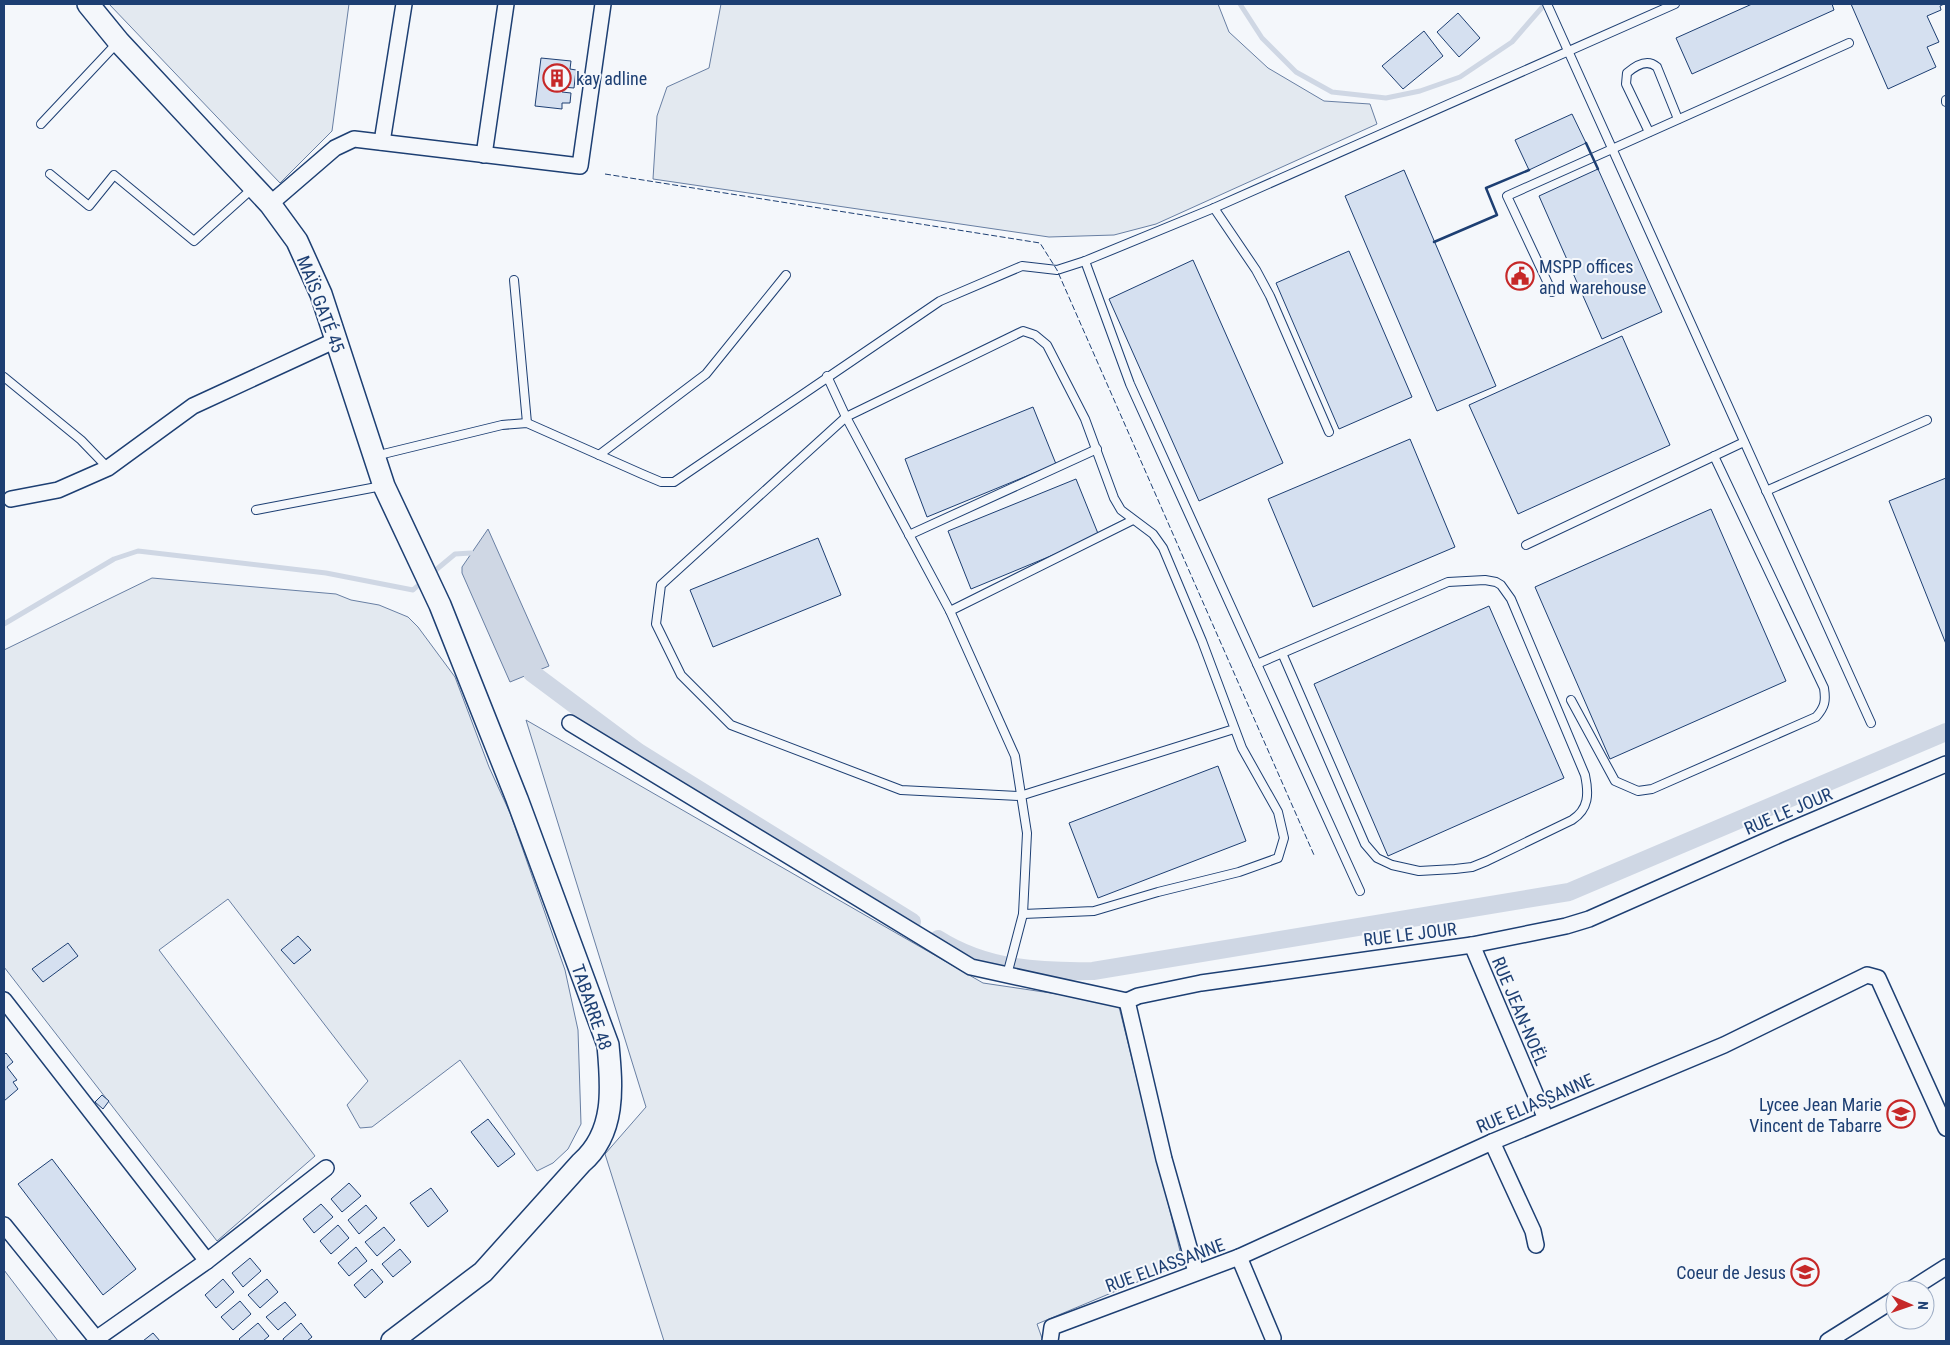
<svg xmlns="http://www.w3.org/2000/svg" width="1950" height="1345" font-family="'Roboto Condensed',sans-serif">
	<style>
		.green { fill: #e3e9f0; stroke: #687fa3 }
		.water { fill: #cfd7e4; stroke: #687fa3 }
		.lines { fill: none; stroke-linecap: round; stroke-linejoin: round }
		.stream { stroke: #cfd7e4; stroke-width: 5 }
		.canal { stroke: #cfd7e4; stroke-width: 18 }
		.building { fill: #d5e0f0; stroke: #1d3f73 }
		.lane-casing { stroke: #1d3f73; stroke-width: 10 }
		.street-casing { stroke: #1d3f73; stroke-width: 18 }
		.secondary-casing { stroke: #1d3f73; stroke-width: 24 }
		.lane { stroke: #f4f7fb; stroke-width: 8 }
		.street { stroke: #f4f7fb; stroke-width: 15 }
		.secondary { stroke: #f4f7fb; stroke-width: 21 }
		.fence { stroke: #1d3f73; stroke-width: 1; stroke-dasharray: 6 2.5; stroke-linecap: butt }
		.wall { stroke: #1d3f73; stroke-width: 2.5 }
		.labels { text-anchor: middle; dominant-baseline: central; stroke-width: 4; stroke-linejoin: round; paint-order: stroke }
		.poi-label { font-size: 18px; fill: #1d3f73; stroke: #f4f7fb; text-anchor: start }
		.street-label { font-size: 18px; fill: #1d3f73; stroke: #f4f7fb }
	</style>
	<rect width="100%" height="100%" fill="#f4f7fb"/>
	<!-- green -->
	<g class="green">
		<polygon points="109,4 349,4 332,131 280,183"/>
		<polygon points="721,4 1218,4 1229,32 1268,68 1324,101 1370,104 1377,124 1156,224 1114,235 1049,237 653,179 657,116 667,87 709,68"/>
		<polygon points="152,578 336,594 351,600 379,605 408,617 418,627 455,677 489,767 510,813 565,970 578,1030 581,1124 568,1149 553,1163 537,1171 460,1060 372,1127 360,1128 347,1105 368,1081 228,899 159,950 315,1156 217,1241 4,967 4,650"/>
		<polygon points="526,720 983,983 1118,1003 1183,1263 1037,1324 1043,1341 664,1341 605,1154 646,1107"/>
		<polygon points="4,1270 58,1341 4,1341"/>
	</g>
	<!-- water -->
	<polygon class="water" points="488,529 549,666 510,682 462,573 462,567"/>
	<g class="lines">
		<!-- stream -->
		<g class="stream">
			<polyline points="1240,4 1262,38 1296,72 1332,92 1386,98 1420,91 1460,77 1512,42 1545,4"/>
			<polyline points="431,574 455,554 471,553"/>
			<polyline points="4,624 114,559 138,551 326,573 413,590 423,581"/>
		</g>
		<!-- canal -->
		<g class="canal">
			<polyline points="532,673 638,752 912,922"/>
			<path d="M938,939C985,969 1039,972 1093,971L1569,892L1946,732"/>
		</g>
	</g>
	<!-- building -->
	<g class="building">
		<polygon points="1752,4 1832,4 1834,10 1692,74 1676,38"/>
		<polygon points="1851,4 1944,4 1940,6 1941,10 1927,16 1939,42 1927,47 1936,67 1888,89"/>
		<polygon points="1458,13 1480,38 1459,57 1437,32"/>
		<polygon points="1424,31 1443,56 1403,89 1382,66"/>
		<polygon points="541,58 571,61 570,69 576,70 574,88 562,87 562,92 571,93 570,103 562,103 562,109 535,106"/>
		<polygon points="1572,114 1586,143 1529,170 1515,140"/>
		<polygon points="1598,169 1662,312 1602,339 1539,196"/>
		<polygon points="1404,170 1496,386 1437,411 1345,196"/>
		<polygon points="1349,251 1412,397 1339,429 1276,283"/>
		<polygon points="1193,260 1283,463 1199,501 1109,299"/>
		<polygon points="1622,336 1670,445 1518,514 1469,405"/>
		<polygon points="1033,407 1056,464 927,517 905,459"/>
		<polygon points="1410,439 1455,547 1313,607 1268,499"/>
		<polygon points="1946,478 1946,644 1889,501"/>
		<polygon points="1076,479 1099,536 971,589 948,531"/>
		<polygon points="1711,509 1786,681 1610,759 1535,587"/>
		<polygon points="818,538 841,595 713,647 690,590"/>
		<polygon points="1489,606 1564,778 1388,856 1314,684"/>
		<polygon points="1218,766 1246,841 1098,898 1069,823"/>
		<polygon points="298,936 311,950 294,964 281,950"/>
		<polygon points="68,943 78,956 43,982 32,969"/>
		<polygon points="6,1053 13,1062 7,1067 17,1080 13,1082 18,1089 4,1101 4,1055"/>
		<polygon points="102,1095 109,1101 103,1109 95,1102"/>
		<polygon points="488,1119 515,1154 498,1167 471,1132"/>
		<polygon points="52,1159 136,1269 103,1295 18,1184"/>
		<polygon points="349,1183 361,1196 342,1212 331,1199"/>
		<polygon points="431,1188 448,1211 428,1227 410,1203"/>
		<polygon points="321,1204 333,1217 314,1233 303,1219"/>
		<polygon points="366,1205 377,1218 359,1234 348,1220"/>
		<polygon points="338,1225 349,1238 331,1254 320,1241"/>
		<polygon points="384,1227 395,1240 377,1256 365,1242"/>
		<polygon points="356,1247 367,1261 349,1276 338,1263"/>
		<polygon points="400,1249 411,1262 393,1277 382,1264"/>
		<polygon points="250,1258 261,1271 243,1287 232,1273"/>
		<polygon points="372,1269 383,1282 365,1298 354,1285"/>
		<polygon points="223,1279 234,1292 216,1308 205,1295"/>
		<polygon points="267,1279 278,1292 260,1308 248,1295"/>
		<polygon points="240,1301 251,1314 233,1330 221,1317"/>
		<polygon points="285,1302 296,1315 278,1330 266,1317"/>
		<polygon points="258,1323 269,1336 263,1341 241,1341 239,1339"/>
		<polygon points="301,1323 312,1337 307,1341 284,1341 283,1339"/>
		<polygon points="153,1333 160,1341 143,1341"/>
	</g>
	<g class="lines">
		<!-- lane casing -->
		<g class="lane-casing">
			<g id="lane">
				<polyline points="1547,4 1871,723"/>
				<polyline points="1946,100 1946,102"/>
				<polyline points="41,124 118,42"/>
				<path d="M1649,132L1626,84L1627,73C1635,66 1647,58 1657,67L1678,119"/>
				<polyline points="50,174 89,206 114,175 194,241 253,188"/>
				<polyline points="1214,208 1256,270 1270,296 1329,432"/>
				<polyline points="1085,261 1130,384 1360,891"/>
				<polyline points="514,280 527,423"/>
				<polyline points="1552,292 1507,196 1849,43"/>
				<polyline points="827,376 846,417 950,611 1015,756 1027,833 1023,914 1007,975"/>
				<polyline points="4,377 81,440 108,468"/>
				<polyline points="599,455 706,374 786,275"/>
				<polyline points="375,456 502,425 527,423 642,474 661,482 674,482 940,301 1022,266 1057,270 1085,261 1214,208 1675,4"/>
				<polyline points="1766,491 1927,420"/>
				<polyline points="256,510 382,486"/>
				<polyline points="909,535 1097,449"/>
				<polyline points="1526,545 1744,442"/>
				<polyline points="950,611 1133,520"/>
				<path d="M1257,664L1448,582L1485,580L1496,582L1501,585L1511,599L1585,775C1589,794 1589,809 1572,820L1487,861L1472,867L1455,869L1419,871L1392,865L1377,858L1365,844L1282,653"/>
				<path d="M1571,700L1615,781L1638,791L1652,789L1816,717C1825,707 1826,701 1824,688L1714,456"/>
				<polyline points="1023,914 1094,911 1158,892 1239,872 1278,858 1284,838 1278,812 1242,748 1202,641 1163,548 1153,534 1121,510 1114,498 1085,419 1047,345 1035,335 1023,331 846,417 661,585 656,624 681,675 731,725 901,790 1020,796 1234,729"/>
			</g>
		</g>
		<!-- street casing -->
		<g class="street-casing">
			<g id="street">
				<polyline points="382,142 404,4"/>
				<polyline points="484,155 506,4"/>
				<polyline points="270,204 335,148 354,139 580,166 603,4"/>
				<polyline points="11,499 58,490 108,468 193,406 336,340"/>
				<polyline points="570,723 971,967 1127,1001"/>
				<polyline points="1472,945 1546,1119"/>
				<polyline points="4,1000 207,1261"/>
				<polyline points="1492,1142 1533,1231 1536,1245"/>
				<polyline points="4,1225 98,1341"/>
				<polyline points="1239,1257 1273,1338"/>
				<polyline points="1196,1272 1164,1159 1127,1001 1138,996 1201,983 1472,945 1566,926 1589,919 1781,834 1946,764"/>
				<polyline points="1910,1290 1946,1267"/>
				<polyline points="96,1339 207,1261 326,1168"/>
				<polyline points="1050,1341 1052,1327 1239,1257 1492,1142 1724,1045 1867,975 1878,978 1946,1128"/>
				<polyline points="1828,1341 1895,1299"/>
			</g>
		</g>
		<!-- secondary casing -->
		<g class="secondary-casing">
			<path id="secondary" d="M88,4L119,42L270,204L297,241L321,294L384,486L440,605L517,799L608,1045C612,1087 616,1133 581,1163L483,1272L392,1341"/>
		</g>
		<!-- lane -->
		<use href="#lane" class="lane"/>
		<!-- street -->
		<use href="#street" class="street"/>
		<!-- secondary -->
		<use href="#secondary" class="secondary"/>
		<!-- fence -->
		<polyline class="fence" points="605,174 1040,243 1057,270 1314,855"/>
		<!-- wall -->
		<g class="wall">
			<polyline points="1586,143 1598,169"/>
			<polyline points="1434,242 1497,215 1486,188 1529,170"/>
		</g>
	</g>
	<!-- icons -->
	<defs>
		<g id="building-ring" transform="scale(1.4375)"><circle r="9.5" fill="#f4f7fb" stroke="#c62828" stroke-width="1.5"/><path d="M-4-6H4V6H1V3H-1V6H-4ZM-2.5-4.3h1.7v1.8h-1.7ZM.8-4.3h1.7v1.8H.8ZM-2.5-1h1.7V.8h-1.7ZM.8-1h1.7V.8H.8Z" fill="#c62828"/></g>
		<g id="civic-ring" transform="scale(1.4375)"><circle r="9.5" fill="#f4f7fb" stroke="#c62828" stroke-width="1.5"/><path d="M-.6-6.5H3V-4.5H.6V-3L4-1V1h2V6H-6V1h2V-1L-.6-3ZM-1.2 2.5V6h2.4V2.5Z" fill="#c62828"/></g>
		<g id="school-ring" transform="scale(1.4375)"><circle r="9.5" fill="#f4f7fb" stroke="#c62828" stroke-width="1.5"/><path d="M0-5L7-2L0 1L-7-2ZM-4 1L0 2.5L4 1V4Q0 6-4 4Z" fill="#c62828"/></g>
		<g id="university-ring" transform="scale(1.4375)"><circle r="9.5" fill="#f4f7fb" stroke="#c62828" stroke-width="1.5"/><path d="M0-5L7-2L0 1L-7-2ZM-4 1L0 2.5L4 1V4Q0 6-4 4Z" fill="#c62828"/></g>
	</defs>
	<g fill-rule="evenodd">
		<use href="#building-ring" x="557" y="78"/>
		<use href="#civic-ring" x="1520" y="276"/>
		<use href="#school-ring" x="1901" y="1114"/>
		<use href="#university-ring" x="1805" y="1272"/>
	</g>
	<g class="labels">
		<!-- poi labels -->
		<g class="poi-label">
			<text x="576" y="78">kay adline</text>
			<text x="1539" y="266">MSPP offices<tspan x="1539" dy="21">and warehouse</tspan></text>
			<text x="1882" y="1104" text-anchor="end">Lycee Jean Marie<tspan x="1882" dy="21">Vincent de Tabarre</tspan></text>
			<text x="1786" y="1272" text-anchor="end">Coeur de Jesus</text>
		</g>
		<!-- street labels -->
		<g class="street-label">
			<text transform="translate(321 304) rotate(69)">MAÏS GATÉ 45</text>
			<text transform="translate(1788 811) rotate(-23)">RUE LE JOUR</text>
			<text transform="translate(1410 934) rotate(-7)">RUE LE JOUR</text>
			<text transform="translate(592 1007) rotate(71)">TABARRE 48</text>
			<text transform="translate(1520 1011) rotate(67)">RUE JEAN-NOËL</text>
			<text transform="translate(1535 1103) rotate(-23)">RUE ELIASSANNE</text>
			<text transform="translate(1165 1265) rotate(-20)">RUE ELIASSANNE</text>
		</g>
	</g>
	<!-- border -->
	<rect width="1950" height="1345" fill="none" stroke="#1d3f73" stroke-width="10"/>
	<!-- north arrow -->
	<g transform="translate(1910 1305) rotate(92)"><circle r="24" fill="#f4f7fb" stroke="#9eadc5"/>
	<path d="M0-4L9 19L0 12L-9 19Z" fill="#c62828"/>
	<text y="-8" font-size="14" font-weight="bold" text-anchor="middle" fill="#1d3f73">N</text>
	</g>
</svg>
